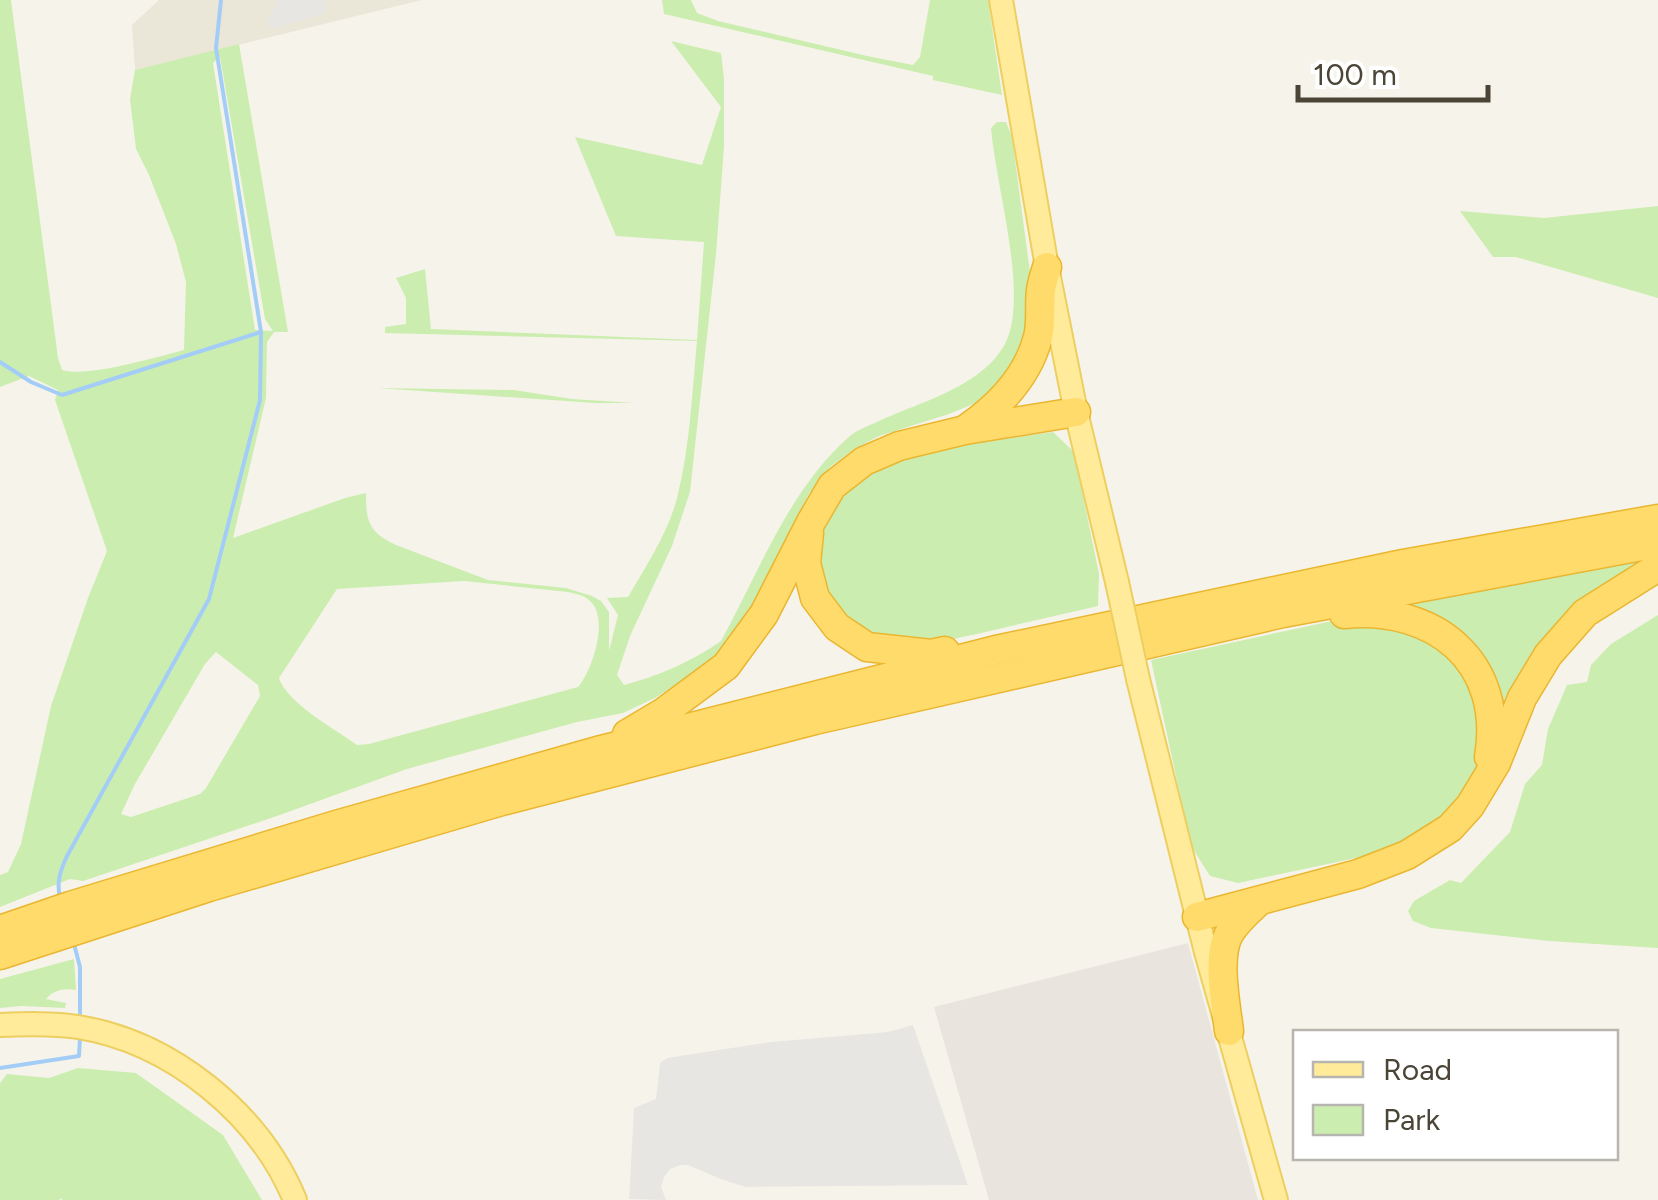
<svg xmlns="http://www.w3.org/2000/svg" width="1658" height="1200" font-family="Figtree,sans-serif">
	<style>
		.residential { fill: #eae6d8 }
		.industrial { fill: #e9e5de }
		.green { fill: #ccedb0; fill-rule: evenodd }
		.parking { fill: #e8e6e2 }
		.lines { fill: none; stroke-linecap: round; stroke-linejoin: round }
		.stream { stroke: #a3cdf6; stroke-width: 4 }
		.major-casing { stroke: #edcf61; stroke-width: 26 }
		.highway-casing { stroke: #eab630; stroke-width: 31 }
		.major { stroke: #ffeb9a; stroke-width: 22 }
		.highway { stroke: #ffdb6c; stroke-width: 28 }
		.major-bridge-casing { stroke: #edcf61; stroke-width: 26; stroke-linecap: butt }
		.major-bridge { stroke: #ffeb9a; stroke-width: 22 }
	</style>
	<rect width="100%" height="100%" fill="#f6f4ea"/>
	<!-- residential -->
	<polygon class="residential" points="159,0 422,0 135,70 132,25"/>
	<!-- industrial -->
	<polygon class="industrial" points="1188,943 1258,1200 989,1200 934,1007"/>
	<!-- green -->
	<g class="green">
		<path d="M0,0H11L58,358L62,370C87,378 156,357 184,350L186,282L176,244L149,175L136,149L130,99L135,70L239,44L288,332H274L267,342L266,398L233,538L345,498L366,493C366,522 369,532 396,545L488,580L566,588L592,596L601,601L609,612V651L618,615L607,598L628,597C646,566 668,533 677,498C690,447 692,393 697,341L385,333V327L406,324V298L396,278L425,269L431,329L697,340L704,242L616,236L575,137L702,165L721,107L671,41L721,53L724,79V147L716,254L690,492L672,546L630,636L617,675L624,685C658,676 693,661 721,641C759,572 789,489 850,436C857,430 868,426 877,422C921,401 995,384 1010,331C1024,277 996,186 991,128L997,122H1006L1012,137L1033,295L1025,345L988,398L949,414L879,436L854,449L830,467L809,494L796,519L770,581L737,635L703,667L655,698L623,713L577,722L407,769L277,816L83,881L70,879L0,907V875L8,872L21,844L51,706L88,598L107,551L55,400L58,390L29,376L0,387ZM220,57L265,319L273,331L255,330L213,63ZM464,581L568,592C576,594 585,595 591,602C609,620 592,671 578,687L369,744L357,745C335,729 287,703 279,678L337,589ZM216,652L258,685L260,696L206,788L200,794L131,817L121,814L135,784L205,664Z"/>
		<polygon points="662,0 691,0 697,13 718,21 867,56 913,65 920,57 930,0 988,0 1002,95 933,80 933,76 664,14"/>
		<polygon points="1658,206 1658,298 1516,257 1493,257 1460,211 1544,218"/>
		<polygon points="377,388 514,390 572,399 635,403 595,403"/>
		<path d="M1053,432L1074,452L1099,574L1098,606C1063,614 1028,622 994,630C967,636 938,644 911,643C867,641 817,609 817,561C817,553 819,545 820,538C823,513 839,491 861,477C911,446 994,441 1053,432Z"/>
		<polygon points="1652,558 1620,579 1499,743 1500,706 1402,608 1403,604"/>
		<polygon points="1658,615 1658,948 1549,941 1431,928 1413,921 1408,911 1414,901 1450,880 1461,883 1510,832 1525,784 1542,765 1548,729 1567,685 1587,682 1591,665 1611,644"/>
		<polygon points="1346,618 1432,634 1482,696 1481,763 1450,816 1408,841 1375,854 1238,883 1210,876 1191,846 1151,660"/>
		<path d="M74,959L76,990C64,988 54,990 46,999L66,1003L65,1008L21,1006L0,1008V979Z"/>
		<polygon points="78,1068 136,1073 223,1135 262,1200 62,1200 61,1198 59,1200 0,1200 0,1083 7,1074 49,1078"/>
	</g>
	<!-- parking -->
	<g class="parking">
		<polygon points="277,0 324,0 325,11 323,14 272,29 267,23"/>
		<polygon points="913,1025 968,1185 746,1187 723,1180 688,1165 681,1165 670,1169 664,1177 661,1187 666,1200 629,1199 634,1108 656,1099 660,1063 667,1058 771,1042 888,1032"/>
	</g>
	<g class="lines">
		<!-- stream -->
		<g class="stream">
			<polyline points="0,362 31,382 62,395 261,332"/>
			<path d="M60,897C56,882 61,869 67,856L209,599L260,400L261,332L216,48L221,0"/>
			<polyline points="74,944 80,967 80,1019"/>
			<polyline points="0,1068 79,1056 80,1038"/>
		</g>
		<!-- major casing -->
		<g class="major-casing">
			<g id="major">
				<polyline points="1001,0 1047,267 1076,412 1117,582"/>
				<polyline points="1138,679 1206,952 1276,1200"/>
				<path d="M0,1025C25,1024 53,1023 78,1027C171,1042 259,1113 295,1200"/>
			</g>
		</g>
		<!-- highway casing -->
		<g class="highway-casing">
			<g id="highway">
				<path d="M966,429C998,407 1028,376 1038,337C1042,322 1039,306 1041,290C1042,282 1045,274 1047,267"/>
				<polyline points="809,533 806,563 815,598 837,627 867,647 931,654 945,651"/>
				<path d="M1344,614C1435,605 1505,662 1489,757"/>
				<polyline points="627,734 664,712 726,666 764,614 811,522 832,486 864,461 899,446 965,430 1076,412"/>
				<polyline points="1197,917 1358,874 1407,855 1450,828 1470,806 1496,763 1522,698 1548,655 1585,613 1658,567"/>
				<polyline points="0,930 70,906 336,825 601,750 996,650 1403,564 1658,519"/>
				<polyline points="0,955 209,887 502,801 815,720 1283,613 1658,543"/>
				<path d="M1229,1031C1226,1005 1216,957 1229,934C1236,922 1246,913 1256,904"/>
			</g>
		</g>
		<!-- major -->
		<use href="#major" class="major"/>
		<!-- highway -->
		<use href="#highway" class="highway"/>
		<!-- major-bridge casing -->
		<g class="major-bridge-casing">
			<polyline id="major-bridge" points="1117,582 1138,679"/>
		</g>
		<!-- major-bridge -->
		<use href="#major-bridge" class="major-bridge"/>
	</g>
	<!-- legend -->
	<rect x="1293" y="1030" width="325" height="130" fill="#ffffff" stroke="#b7b5af" stroke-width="2.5"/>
	<rect x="1313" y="1062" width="50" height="15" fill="#ffeb9a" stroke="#b7b5af" stroke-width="2.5"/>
	<text x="1383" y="1080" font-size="30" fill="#4b4537">Road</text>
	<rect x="1313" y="1105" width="50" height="30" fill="#ccedb0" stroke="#b7b5af" stroke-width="2.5"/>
	<text x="1383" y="1130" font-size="30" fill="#4b4537">Park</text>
	<!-- scale -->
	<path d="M1298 85v15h190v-15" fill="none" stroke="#4b4537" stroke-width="5"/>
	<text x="1313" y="85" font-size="30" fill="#4b4537" stroke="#ffffff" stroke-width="8" paint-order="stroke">100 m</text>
</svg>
